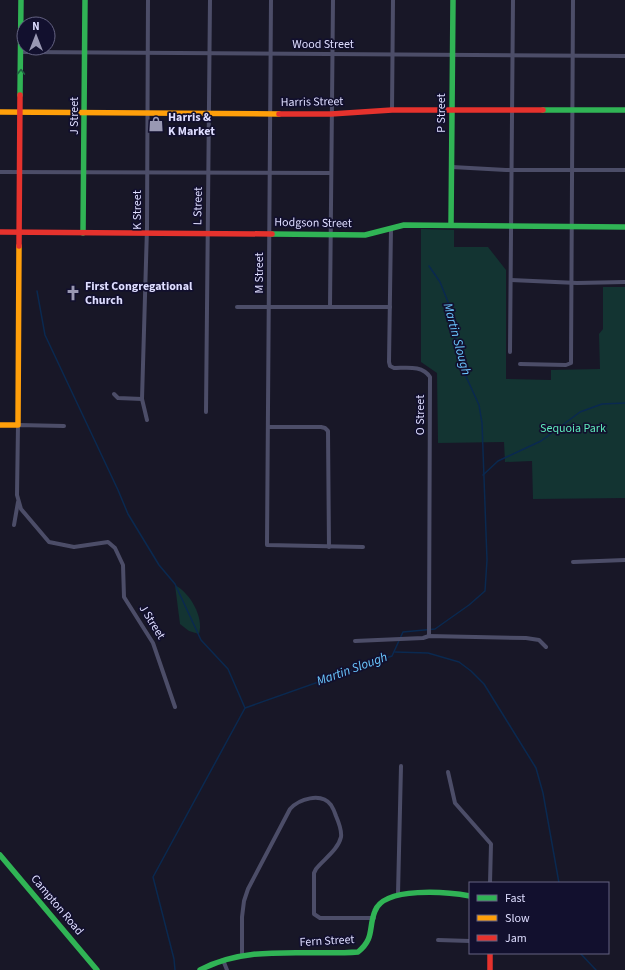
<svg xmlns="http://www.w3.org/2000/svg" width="625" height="970" font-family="'Source Sans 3',sans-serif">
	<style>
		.green { fill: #133432 }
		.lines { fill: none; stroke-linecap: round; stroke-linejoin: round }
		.stream { stroke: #0a2950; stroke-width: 1.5 }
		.street { stroke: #4c4d68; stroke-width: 4 }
		.fast { stroke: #30b455; stroke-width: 5.5 }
		.slow { stroke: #ff9f0a; stroke-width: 5.5 }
		.jam { stroke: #e5322d; stroke-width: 5.5 }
		.oneway { stroke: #216242 }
		.labels { text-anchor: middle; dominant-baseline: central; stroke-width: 3.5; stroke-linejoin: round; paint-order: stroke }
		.street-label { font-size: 12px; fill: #deddff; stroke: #12102e }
		.poi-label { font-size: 12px; font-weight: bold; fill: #deddff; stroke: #12102e; text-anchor: start }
		.park-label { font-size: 12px; fill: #5fe9ba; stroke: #12102e }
		.water-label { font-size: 13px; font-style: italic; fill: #6bc8ff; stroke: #12102e }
	</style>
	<rect width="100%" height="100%" fill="#181727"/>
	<!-- green -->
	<g class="green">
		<polygon points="421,229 454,230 454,247 488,247 506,270 506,379 551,380 551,370 600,369 599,334 603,329 603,287 625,287 625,498 533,499 532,461 505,462 504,442 438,443 437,373 421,362"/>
		<path d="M175,585C190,593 204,617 199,634L189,631L180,624Z"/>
	</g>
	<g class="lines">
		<!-- stream -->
		<g class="stream">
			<polyline points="37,291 45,335 118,490 128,514 159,565 175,584 201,640 228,669 245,708"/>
			<polyline points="483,475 498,461 541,441 580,412 602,404 625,403"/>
			<polyline points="395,652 428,653 459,662 471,671 484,684 536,768 543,793 559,883"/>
			<polyline points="580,953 596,970"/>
			<polyline points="175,970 174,959 153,877 245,708 392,656 403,632 435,629 469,605 485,591 487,560 482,423 479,405 464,372 448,302 440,282 429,266"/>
		</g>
		<!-- street -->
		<g class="street">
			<polyline points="271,0 267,545 363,547"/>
			<polyline points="21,52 625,56"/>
			<polyline points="392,110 393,0"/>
			<polyline points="452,167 506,170 625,170"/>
			<polyline points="0,172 331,173"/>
			<path d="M391,228L389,362L390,366L394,368C407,368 422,365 430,377L429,636"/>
			<polyline points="511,280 577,283 625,282"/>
			<polyline points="237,307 390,307"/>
			<polyline points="330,307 333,0"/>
			<polyline points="510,352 513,0"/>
			<polyline points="520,364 566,365 571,363 573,0"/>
			<polyline points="114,394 118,398 142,399"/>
			<polyline points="206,412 210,0"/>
			<polyline points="147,420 142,399 147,228 148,0"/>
			<polyline points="64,426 18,425 17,495 21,509 49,542 74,547 108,542 115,548 123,565 124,597 153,643 175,707"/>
			<polyline points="268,427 321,427 325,428 328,431 329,547"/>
			<polyline points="14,525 18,502"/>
			<polyline points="573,562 625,560"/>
			<polyline points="355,641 423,638 429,636 526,638 539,640 546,647"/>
			<polyline points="448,772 455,803 491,844 490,883"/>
			<polyline points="398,894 401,766"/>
			<polyline points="438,940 470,941"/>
			<path d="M242,956V917L244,901L248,889L290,809C299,799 321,792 331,805C333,808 335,813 336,816C339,823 342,830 341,837C338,850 324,859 316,869L314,873V914L320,918H374"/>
			<polyline points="223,960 227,970"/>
		</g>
		<!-- fast -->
		<g class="fast">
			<polyline points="20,95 21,0"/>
			<polyline points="543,110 625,110"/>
			<polyline points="451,225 453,0"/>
			<polyline points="83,233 85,0"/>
			<polyline points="272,234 365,235 404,225 625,227"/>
			<polyline points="0,855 97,970"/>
			<path d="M200,970C249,944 305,956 358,952C375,938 368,928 375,911C384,886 448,892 470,896"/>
		</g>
		<!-- slow -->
		<g class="slow">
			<polyline points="0,112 279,114"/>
			<polyline points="0,425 18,425 19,246"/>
		</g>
		<!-- jam -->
		<g class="jam">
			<polyline points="279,114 331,114 392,110 543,110"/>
			<polyline points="0,232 272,234"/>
			<polyline points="19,246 20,95"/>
			<polyline points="490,953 490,970"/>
		</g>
	</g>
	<!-- one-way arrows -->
	<defs><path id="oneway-chevron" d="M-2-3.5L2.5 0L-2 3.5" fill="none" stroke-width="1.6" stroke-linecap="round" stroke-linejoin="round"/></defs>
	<use class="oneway" href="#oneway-chevron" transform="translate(21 72) rotate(-89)"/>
	<!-- icons -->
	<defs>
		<g id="shop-bare" transform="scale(1.2)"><path d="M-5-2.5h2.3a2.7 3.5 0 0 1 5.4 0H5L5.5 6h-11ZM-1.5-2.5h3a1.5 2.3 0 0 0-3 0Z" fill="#9998b3" stroke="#12102e" stroke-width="2.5" paint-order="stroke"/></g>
		<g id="church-bare" transform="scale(1.2)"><path d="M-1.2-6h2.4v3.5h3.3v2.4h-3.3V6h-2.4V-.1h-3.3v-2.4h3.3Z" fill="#9998b3" stroke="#12102e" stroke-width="2.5" paint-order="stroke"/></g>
	</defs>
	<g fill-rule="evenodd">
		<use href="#shop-bare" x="156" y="124"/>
		<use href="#church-bare" x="73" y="293"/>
	</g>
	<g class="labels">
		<!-- street labels -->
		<g class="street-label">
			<text x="323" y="44">Wood Street</text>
			<text transform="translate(312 102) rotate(-1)">Harris Street</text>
			<text transform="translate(441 113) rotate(-90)">P Street</text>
			<text transform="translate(74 116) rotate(-90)">J Street</text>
			<text transform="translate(198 206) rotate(-89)">L Street</text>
			<text transform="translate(137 210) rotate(-90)">K Street</text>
			<text transform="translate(313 223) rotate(1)">Hodgson Street</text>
			<text transform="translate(259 273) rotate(-90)">M Street</text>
			<text transform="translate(420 415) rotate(-90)">O Street</text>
			<text transform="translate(152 622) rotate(58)">J Street</text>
			<text transform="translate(57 905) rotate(50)">Campton Road</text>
			<text transform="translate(327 941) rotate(-3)">Fern Street</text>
		</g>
		<!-- poi labels -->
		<g class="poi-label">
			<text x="168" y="117">Harris &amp;<tspan x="168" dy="14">K Market</tspan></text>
			<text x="85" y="286">First Congregational<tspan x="85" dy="14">Church</tspan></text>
		</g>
		<!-- park labels -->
		<g class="park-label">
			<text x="573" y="428">Sequoia Park</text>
		</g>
		<!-- water labels -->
		<g class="water-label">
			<text transform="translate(457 339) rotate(75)">Martin Slough</text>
			<text transform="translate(352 669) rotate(-20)">Martin Slough</text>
		</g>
	</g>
	<!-- legend -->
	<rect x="469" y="882" width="140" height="72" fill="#12102e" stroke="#646282"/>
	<rect x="477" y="895" width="20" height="6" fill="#30b455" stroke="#646282"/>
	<text x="505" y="902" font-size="12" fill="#deddff">Fast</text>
	<rect x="477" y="915" width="20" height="6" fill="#ff9f0a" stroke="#646282"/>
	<text x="505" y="922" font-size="12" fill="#deddff">Slow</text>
	<rect x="477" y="935" width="20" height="6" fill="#e5322d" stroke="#646282"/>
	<text x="505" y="942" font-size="12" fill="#deddff">Jam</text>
	<!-- north arrow -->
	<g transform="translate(36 36)"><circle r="19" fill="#12102e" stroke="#646282"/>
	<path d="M0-3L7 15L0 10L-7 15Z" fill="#9998b3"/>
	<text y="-6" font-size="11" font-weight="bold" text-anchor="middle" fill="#deddff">N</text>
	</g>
</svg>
